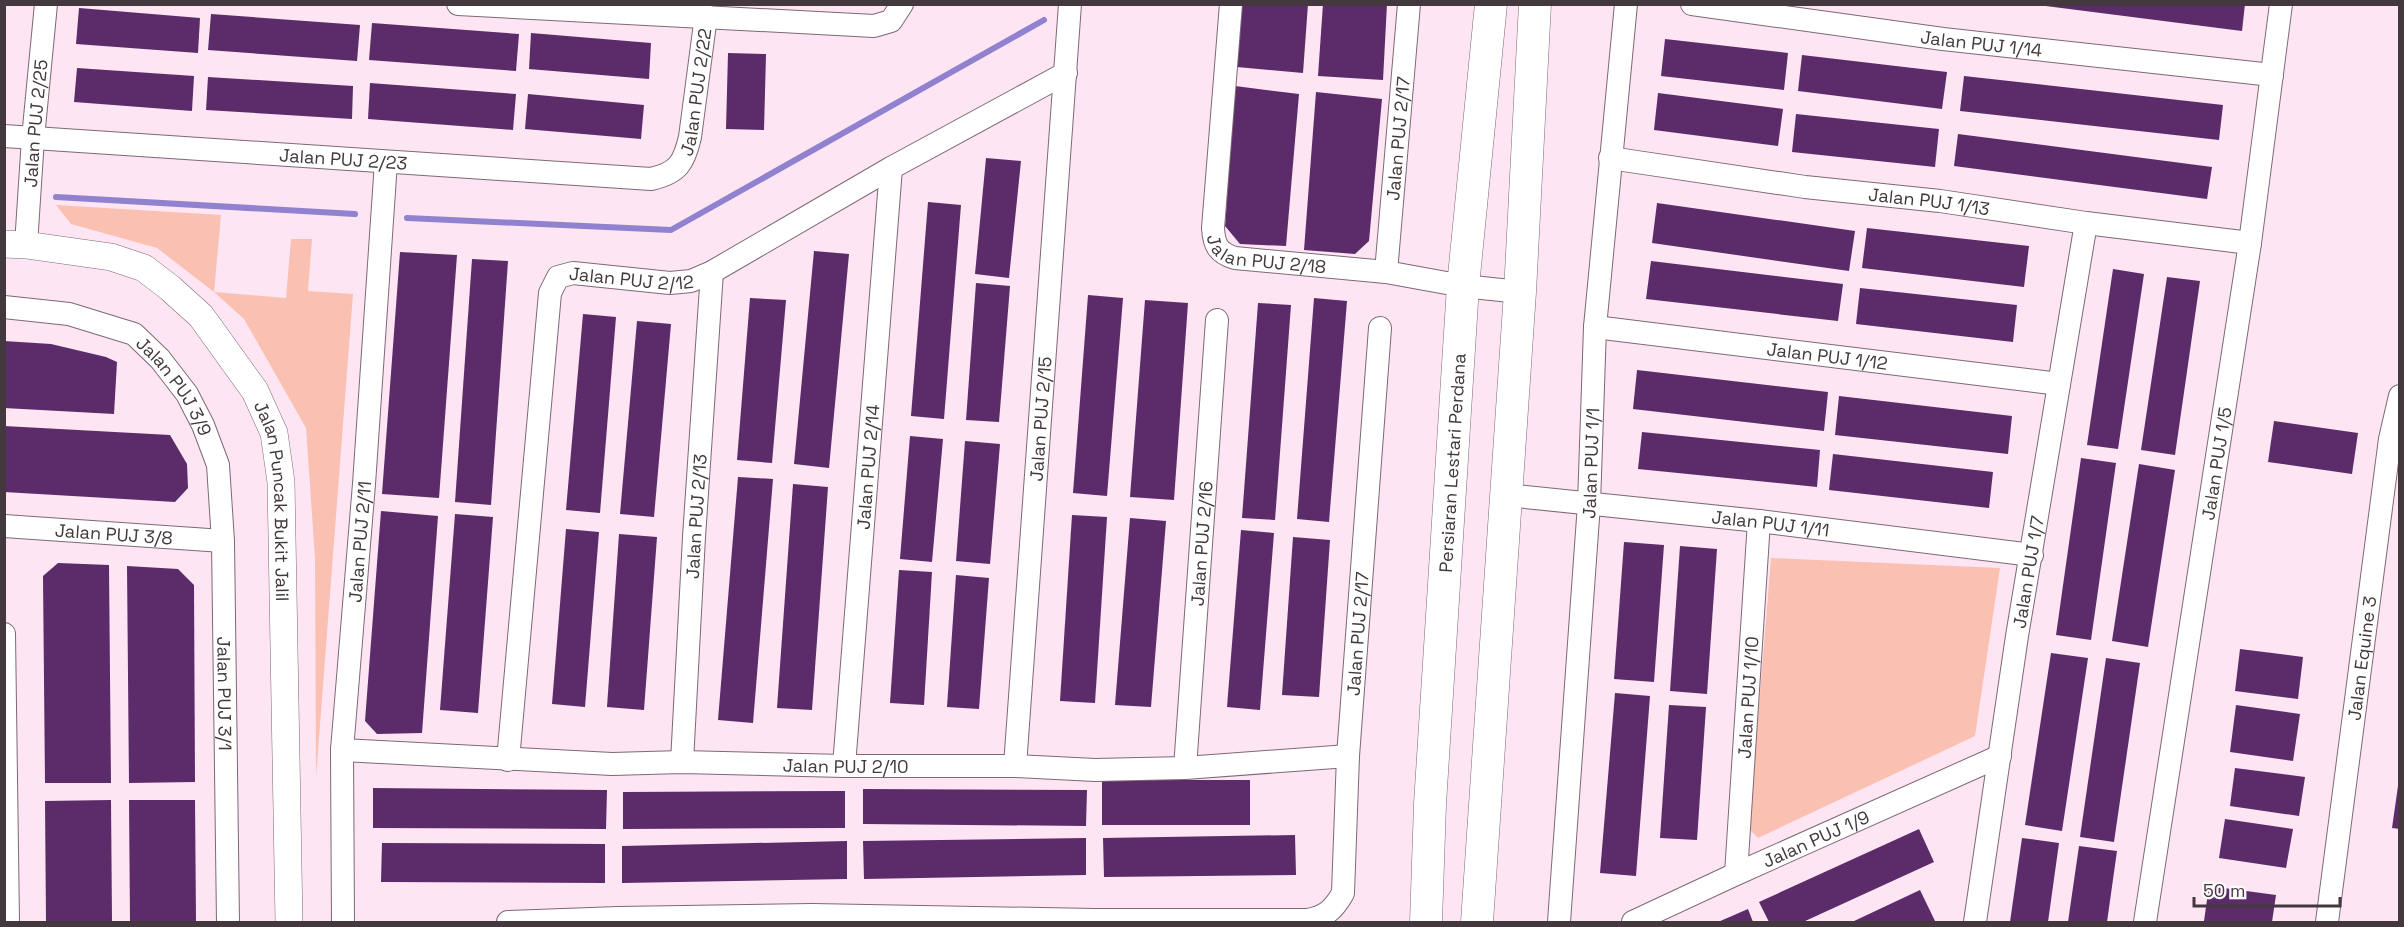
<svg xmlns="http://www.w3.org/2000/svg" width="2404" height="927" font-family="'Space Grotesk',sans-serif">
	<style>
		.green { fill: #fac1b3 }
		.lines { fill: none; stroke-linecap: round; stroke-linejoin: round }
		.stream { stroke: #9182d0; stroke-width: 6 }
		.building { fill: #5b2b6a }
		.minor-casing { stroke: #7e6875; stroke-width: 24 }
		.tertiary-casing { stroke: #7e6875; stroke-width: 28 }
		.secondary-casing { stroke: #7e6875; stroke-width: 33 }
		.minor { stroke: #fff; stroke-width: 22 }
		.tertiary { stroke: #fff; stroke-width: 27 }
		.secondary { stroke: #fff; stroke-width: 32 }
		.labels { text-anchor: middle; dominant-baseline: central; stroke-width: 6; stroke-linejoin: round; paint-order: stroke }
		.street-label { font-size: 18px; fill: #42383e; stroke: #fef9fc }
	</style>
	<rect width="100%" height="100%" fill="#fee5f3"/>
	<!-- green -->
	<g class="green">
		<polygon points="56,205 221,215 214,292 286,298 291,239 312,239 308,291 353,294 316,777 315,558 306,428 244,319 214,292 157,248 71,224"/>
		<polygon points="1771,558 2000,568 1975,736 1758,838 1749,829"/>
	</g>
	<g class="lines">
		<!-- stream -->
		<g class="stream">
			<polyline points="56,197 355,214"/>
			<polyline points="407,218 671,230 1044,20"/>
		</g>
	</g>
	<!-- building -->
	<g class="building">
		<polygon points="1241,4 1308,4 1303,73 1237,67"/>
		<polygon points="1323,4 1387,4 1383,80 1318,76"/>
		<polygon points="2031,4 2245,4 2242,31"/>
		<polygon points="79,8 200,18 198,53 76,44"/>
		<polygon points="211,14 360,25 357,61 208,50"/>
		<polygon points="372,23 519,34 516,71 369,60"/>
		<polygon points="531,33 651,43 649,79 529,69"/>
		<polygon points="1665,39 1788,53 1784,90 1661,76"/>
		<polygon points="728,53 766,54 764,130 726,129"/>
		<polygon points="1802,55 1947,72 1942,109 1798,91"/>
		<polygon points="77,68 194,76 192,111 74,102"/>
		<polygon points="1964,76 2223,105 2219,140 1960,111"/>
		<polygon points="208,77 353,86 352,119 206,110"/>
		<polygon points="370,83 516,94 513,130 368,119"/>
		<polygon points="1235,86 1299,94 1286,246 1240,244 1225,226"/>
		<polygon points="1316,92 1382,99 1369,241 1355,254 1304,250"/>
		<polygon points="1658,93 1783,109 1778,146 1654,130"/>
		<polygon points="528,94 644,105 641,139 525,129"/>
		<polygon points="1796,114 1939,129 1935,167 1792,152"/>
		<polygon points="1958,134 2212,167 2207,199 1954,166"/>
		<polygon points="986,158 1021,161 1009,278 975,274"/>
		<polygon points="928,202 961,205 944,419 911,416"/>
		<polygon points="1657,203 1855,231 1849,271 1652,243"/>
		<polygon points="1867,228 2029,246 2024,287 1862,268"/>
		<polygon points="814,251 849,254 829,468 794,464"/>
		<polygon points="400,252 457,255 439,498 382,494"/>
		<polygon points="472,259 508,261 491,505 455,502"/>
		<polygon points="1651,261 1843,284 1838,321 1646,299"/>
		<polygon points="2113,269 2144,274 2118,449 2087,445"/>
		<polygon points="2167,277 2200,281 2175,455 2141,450"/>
		<polygon points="976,283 1010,286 999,422 966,420"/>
		<polygon points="1860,288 2017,305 2013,342 1856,324"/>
		<polygon points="1088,295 1123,298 1107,496 1073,493"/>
		<polygon points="750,298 786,300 772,463 737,460"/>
		<polygon points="1314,298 1347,301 1329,522 1297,519"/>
		<polygon points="1145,300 1188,303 1174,500 1130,497"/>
		<polygon points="1258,303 1291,305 1275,520 1242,518"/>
		<polygon points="583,314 616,317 600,513 566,510"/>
		<polygon points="637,321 671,324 654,517 620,514"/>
		<polygon points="4,341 51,344 106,357 117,362 114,414 4,408"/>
		<polygon points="1637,370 1828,392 1824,431 1633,409"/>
		<polygon points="1839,396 2012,416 2008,454 1835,435"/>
		<polygon points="2274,421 2358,433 2352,474 2268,462"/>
		<polygon points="4,426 170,435 187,464 188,488 175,502 4,492"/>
		<polygon points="1642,432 1820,450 1817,487 1638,469"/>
		<polygon points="910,436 943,439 932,562 900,559"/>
		<polygon points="965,441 1000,444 990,564 956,561"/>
		<polygon points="1833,454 1993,472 1989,508 1829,490"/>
		<polygon points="2081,458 2116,463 2091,640 2056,635"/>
		<polygon points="2139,464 2175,470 2148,647 2112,641"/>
		<polygon points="738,477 773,479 753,723 718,720"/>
		<polygon points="793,484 828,487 812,710 777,708"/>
		<polygon points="381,511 438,516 422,733 377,734 365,721"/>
		<polygon points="455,514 493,517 478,713 440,710"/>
		<polygon points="1072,515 1107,517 1095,703 1060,701"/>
		<polygon points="1130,518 1166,521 1151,707 1115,705"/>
		<polygon points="566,529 599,532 585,707 552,704"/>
		<polygon points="1241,530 1274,533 1260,710 1227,707"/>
		<polygon points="619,534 657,537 644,710 607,707"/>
		<polygon points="1293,537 1330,540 1319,697 1282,695"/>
		<polygon points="1624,542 1664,545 1654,682 1614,679"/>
		<polygon points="1680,546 1717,549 1707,694 1670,691"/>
		<polygon points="58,563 109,565 111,783 45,783 43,576"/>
		<polygon points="127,566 178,569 194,585 195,782 129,783"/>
		<polygon points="899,570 932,572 924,705 890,703"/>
		<polygon points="956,575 989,578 979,709 947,707"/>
		<polygon points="2240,649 2303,657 2298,699 2235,691"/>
		<polygon points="2051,653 2088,658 2062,831 2025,825"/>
		<polygon points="2106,658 2140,663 2114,842 2080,837"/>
		<polygon points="1615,693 1650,696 1636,876 1600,873"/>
		<polygon points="1669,705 1706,707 1697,840 1660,838"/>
		<polygon points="2236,705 2300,714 2293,761 2230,752"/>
		<polygon points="2235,768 2305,777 2299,816 2230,806"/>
		<rect x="1102" y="780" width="148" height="45"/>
		<polygon points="2398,786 2400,787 2400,829 2392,828"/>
		<polygon points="373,788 607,790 606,829 373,828"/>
		<polygon points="863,789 1087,790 1086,826 863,824"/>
		<polygon points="845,791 845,828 623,829 623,792"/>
		<polygon points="111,800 112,922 46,922 45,801"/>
		<polygon points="129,800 195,800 196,922 130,922"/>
		<polygon points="2225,819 2293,829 2286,868 2219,858"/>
		<polygon points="1919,829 1934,862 1803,922 1769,922 1759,902"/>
		<polygon points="1295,835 1296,875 1104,877 1103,838"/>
		<polygon points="1086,838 1086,875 864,879 863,841"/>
		<polygon points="2022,838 2059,843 2048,922 2010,922"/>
		<polygon points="847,841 847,879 622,883 622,846"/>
		<polygon points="382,843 605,844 605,883 381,882"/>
		<polygon points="2079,846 2117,851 2107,922 2068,922"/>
		<polygon points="2209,886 2276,895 2272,922 2204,921"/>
		<polygon points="1920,890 1935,921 1852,922"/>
		<polygon points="1748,909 1753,922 1718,922"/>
	</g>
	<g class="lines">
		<!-- minor casing -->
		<g class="minor-casing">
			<g id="minor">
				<polyline points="458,4 874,26 891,21 902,4"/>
				<path id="s1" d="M1231,4L1213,228C1214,245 1218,253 1235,258L1386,272L1463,286L1520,292"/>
				<path id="s2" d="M1692,4L1943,39L2272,75"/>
				<path id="s3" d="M4,136L651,179C678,173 684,163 690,137L706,16"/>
				<path id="s4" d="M1610,158L1805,187L1940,201L2086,223L2250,243"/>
				<path id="s5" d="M26,245L33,138L46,4"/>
				<path id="s6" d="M1386,272L1409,4"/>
				<path id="s7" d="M4,307L69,314L134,334L160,359L187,394L203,425L218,465L223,541L228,922"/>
				<path id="s8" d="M1595,327L2059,384"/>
				<path id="s9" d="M1506,495L1759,521L2032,555"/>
				<path id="s10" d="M4,526L223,541"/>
				<polyline points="4,634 8,922"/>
				<path id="s11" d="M342,750L612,764L682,762L844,766H1015L1095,770L1185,768L1348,756"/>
				<path id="s12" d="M508,760L550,293L558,277L573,273L670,283L691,281L712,272L891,168L1066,73"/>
				<path id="s13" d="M682,762L694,537L712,272"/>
				<path id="s14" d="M844,766L891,168"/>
				<path id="s15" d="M1015,766L1070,4"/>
				<path id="s16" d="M1185,768L1217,320"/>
				<path id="s17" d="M1736,874L1759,521"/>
				<path id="s18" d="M343,922L342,750L364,484L386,162"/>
				<path id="s19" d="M508,922L618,918L812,915L1094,920H1307C1326,917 1334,909 1343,893L1348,756L1380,328"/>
				<path id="s20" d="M1559,922L1589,504L1595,327L1626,4"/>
				<path id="s21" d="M1633,922L1736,874L2000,756"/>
				<path id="s22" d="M1975,922L2017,636L2086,223"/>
				<path id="s23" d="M2145,922L2250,243L2281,4"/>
				<path id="s24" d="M2327,922L2390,439L2400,396"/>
			</g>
		</g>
		<!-- tertiary casing -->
		<g class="tertiary-casing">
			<g id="tertiary">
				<path id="s25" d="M4,244L26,245L111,257L144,268L170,288L201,316L255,391L274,433L281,482L289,922"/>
			</g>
		</g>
		<!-- secondary casing -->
		<g class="secondary-casing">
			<g id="secondary">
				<path id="s26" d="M1426,922L1430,804L1463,286L1491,4"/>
				<polyline points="1477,922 1520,292 1535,4"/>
			</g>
		</g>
		<!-- minor -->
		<use href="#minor" class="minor"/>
		<!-- tertiary -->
		<use href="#tertiary" class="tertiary"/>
		<!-- secondary -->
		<use href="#secondary" class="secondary"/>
	</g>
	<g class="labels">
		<!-- street labels -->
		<g class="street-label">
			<text stroke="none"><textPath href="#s2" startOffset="292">Jalan PUJ 1/14</textPath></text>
			<text stroke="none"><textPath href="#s3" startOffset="756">Jalan PUJ 2/22</textPath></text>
			<text stroke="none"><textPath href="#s5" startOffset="122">Jalan PUJ 2/25</textPath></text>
			<text stroke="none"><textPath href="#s6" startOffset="134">Jalan PUJ 2/17</textPath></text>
			<text stroke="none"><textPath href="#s3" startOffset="340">Jalan PUJ 2/23</textPath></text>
			<text stroke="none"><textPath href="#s4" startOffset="322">Jalan PUJ 1/13</textPath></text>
			<text stroke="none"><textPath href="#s1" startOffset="294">Jalan PUJ 2/18</textPath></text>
			<text stroke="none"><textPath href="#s12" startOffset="561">Jalan PUJ 2/12</textPath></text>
			<text stroke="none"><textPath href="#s8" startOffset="234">Jalan PUJ 1/12</textPath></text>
			<text stroke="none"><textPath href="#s7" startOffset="200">Jalan PUJ 3/9</textPath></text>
			<text stroke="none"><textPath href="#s15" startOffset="348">Jalan PUJ 2/15</textPath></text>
			<text stroke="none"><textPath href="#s26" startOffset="460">Persiaran Lestari Perdana</textPath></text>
			<text stroke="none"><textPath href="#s20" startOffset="460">Jalan PUJ 1/1</textPath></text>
			<text stroke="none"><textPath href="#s23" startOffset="464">Jalan PUJ 1/5</textPath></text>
			<text stroke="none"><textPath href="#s14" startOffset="300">Jalan PUJ 2/14</textPath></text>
			<text stroke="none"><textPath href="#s25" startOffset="423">Jalan Puncak Bukit Jalil</textPath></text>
			<text stroke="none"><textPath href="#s13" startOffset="246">Jalan PUJ 2/13</textPath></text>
			<text stroke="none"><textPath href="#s9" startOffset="266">Jalan PUJ 1/11</textPath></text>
			<text stroke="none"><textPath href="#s10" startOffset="110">Jalan PUJ 3/8</textPath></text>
			<text stroke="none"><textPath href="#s18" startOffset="381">Jalan PUJ 2/11</textPath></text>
			<text stroke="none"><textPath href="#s16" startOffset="225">Jalan PUJ 2/16</textPath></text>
			<text stroke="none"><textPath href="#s22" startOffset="354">Jalan PUJ 1/7</textPath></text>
			<text stroke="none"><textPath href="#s19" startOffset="1106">Jalan PUJ 2/17</textPath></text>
			<text stroke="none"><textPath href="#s24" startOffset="266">Jalan Equine 3</textPath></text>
			<text stroke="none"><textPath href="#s7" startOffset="520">Jalan PUJ 3/1</textPath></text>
			<text stroke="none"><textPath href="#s17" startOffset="177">Jalan PUJ 1/10</textPath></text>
			<text stroke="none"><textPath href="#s11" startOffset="504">Jalan PUJ 2/10</textPath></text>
			<text stroke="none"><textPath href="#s21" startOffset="201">Jalan PUJ 1/9</textPath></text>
		</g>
	</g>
	<!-- border -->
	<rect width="2404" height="927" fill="none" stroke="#42383e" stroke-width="12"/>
	<!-- scale -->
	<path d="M2194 897v9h146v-9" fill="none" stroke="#42383e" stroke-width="3"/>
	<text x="2203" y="897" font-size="18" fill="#42383e" stroke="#fef9fc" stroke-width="4.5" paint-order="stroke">50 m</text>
</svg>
